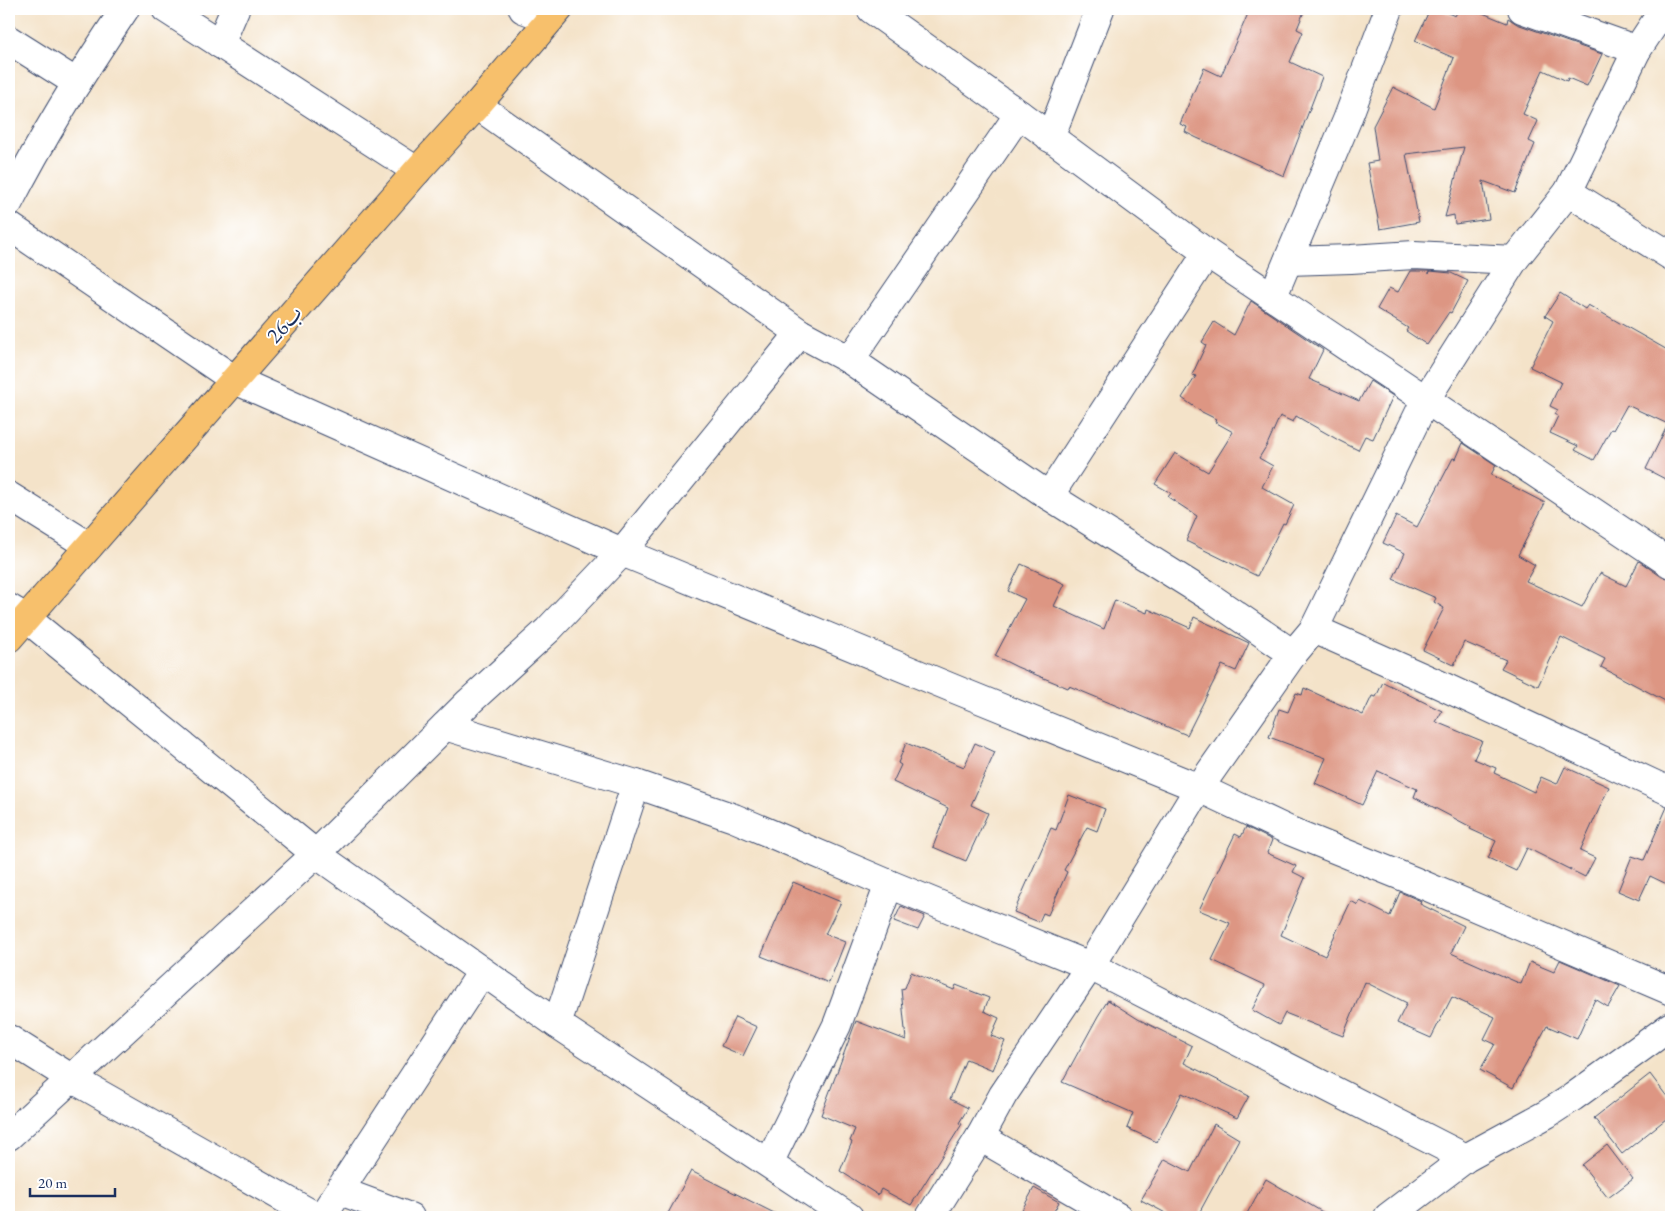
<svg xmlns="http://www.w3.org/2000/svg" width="1680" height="1226" font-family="'EB Garamond',Amiri,serif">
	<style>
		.building { fill: #dd9683 }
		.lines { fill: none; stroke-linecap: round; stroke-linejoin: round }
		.minor-casing { stroke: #3c4a6e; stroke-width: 30 }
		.highway-casing { stroke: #3c4a6e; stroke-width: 30 }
		.minor { stroke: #fff; stroke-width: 28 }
		.highway { stroke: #f7c06c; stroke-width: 28 }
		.labels { text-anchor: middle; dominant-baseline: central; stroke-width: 4; stroke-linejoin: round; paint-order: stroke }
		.street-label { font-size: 22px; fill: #1b2f5e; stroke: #fff }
	</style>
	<rect width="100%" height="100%" fill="#fff"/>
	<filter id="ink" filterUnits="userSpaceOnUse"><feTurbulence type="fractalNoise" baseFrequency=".02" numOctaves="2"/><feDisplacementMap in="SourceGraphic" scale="10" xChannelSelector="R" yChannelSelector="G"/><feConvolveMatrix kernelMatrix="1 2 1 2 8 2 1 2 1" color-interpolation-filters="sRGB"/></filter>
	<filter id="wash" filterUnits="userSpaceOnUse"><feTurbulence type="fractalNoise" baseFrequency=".0096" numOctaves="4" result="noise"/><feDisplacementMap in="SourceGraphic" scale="20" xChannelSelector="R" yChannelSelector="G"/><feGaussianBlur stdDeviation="1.12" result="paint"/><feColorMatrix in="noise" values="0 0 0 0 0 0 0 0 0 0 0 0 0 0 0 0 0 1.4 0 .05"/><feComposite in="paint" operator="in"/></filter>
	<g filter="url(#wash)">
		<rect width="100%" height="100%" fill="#f4e3c9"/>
		<g id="blocks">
			<!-- building -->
			<g class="building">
				<polygon points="1250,9 1305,9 1297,29 1303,32 1290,62 1322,77 1284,176 1197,138 1185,132 1187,127 1180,124 1204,68 1221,76"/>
				<polygon points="1430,9 1438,9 1455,16 1459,9 1473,9 1507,23 1508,18 1517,24 1602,54 1587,86 1568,78 1567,81 1543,70 1523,114 1538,121 1529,141 1535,144 1515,193 1483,181 1489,219 1455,224 1454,215 1445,217 1464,147 1406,154 1419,222 1380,229 1367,163 1378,161 1373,126 1393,87 1434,108 1454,58 1415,41"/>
				<polygon points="1410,271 1429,271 1429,274 1430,271 1451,273 1468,281 1451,313 1449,312 1427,345 1406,331 1408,328 1377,309 1389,288 1398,292"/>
				<polygon points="1560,293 1585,309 1588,305 1671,352 1671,482 1646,469 1668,424 1627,405 1613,430 1611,429 1594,460 1575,450 1578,446 1550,433 1558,416 1555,414 1558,410 1550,406 1561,382 1530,367 1553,321 1545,316"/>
				<polygon points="1251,301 1323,350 1309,379 1359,401 1370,381 1393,396 1373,439 1365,436 1358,450 1340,441 1296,416 1293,422 1280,416 1267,445 1259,458 1273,466 1262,487 1294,505 1285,524 1283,523 1257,576 1186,541 1197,516 1168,497 1171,493 1155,484 1175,453 1208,472 1233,432 1215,422 1216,419 1200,411 1182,398 1196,376 1192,375 1206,345 1202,342 1214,322 1234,335"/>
				<polygon points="1463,443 1496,465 1491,475 1545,503 1518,555 1535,565 1526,581 1582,607 1600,573 1626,586 1639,561 1662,577 1671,579 1671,704 1601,667 1605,659 1561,637 1538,686 1501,668 1506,660 1464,642 1454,665 1423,650 1444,608 1434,602 1436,598 1393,579 1405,553 1383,543 1396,516 1417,527 1453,458 1456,459"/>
				<polygon points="1021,564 1065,584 1054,606 1104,629 1115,600 1147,613 1148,609 1190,628 1194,617 1249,643 1236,671 1222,665 1187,735 1069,686 1068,688 1017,667 995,656 1025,599 1008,591"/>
				<polygon points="1383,682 1442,711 1436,722 1482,741 1474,759 1496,768 1494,773 1534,792 1541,777 1557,784 1565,767 1609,787 1580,851 1595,858 1585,877 1527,848 1516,871 1488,858 1496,841 1470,829 1471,827 1414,797 1417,789 1378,771 1362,805 1315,783 1326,758 1269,737 1279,709 1288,712 1296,693 1302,695 1304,688 1363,715 1372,696 1376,697"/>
				<polygon points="906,743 964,767 975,743 995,752 971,805 988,813 966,861 933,847 948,808 893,782 901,765 898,763"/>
				<polygon points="1069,795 1105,809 1097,831 1087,827 1064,870 1067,872 1048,915 1043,913 1039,922 1014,912 1051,828 1056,830"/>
				<polygon points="1667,807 1671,807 1671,886 1650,876 1639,900 1618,891 1632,856 1644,860"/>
				<polygon points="1246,827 1272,840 1267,853 1296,866 1293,872 1305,878 1281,935 1325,956 1351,901 1358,905 1360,901 1390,916 1400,892 1421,901 1420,904 1464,926 1451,953 1521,984 1530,962 1554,972 1560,960 1620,986 1608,1007 1595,999 1577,1039 1547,1026 1513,1088 1480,1070 1495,1044 1484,1039 1495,1017 1452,997 1431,1038 1397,1023 1407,1003 1365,982 1343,1036 1285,1013 1279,1025 1252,1010 1265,985 1212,960 1230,923 1199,910 1235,834 1241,837"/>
				<polygon points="793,882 841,902 825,934 845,942 829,983 761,956"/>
				<polygon points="901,906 925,916 918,930 894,921"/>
				<polygon points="911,972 954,990 956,985 989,998 984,1011 999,1018 991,1036 1005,1041 993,1070 966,1059 950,1099 968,1108 959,1123 962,1124 911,1205 881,1189 878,1195 840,1171 852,1142 850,1141 855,1129 821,1115 856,1021 906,1040 901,989 905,988"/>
				<polygon points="1108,1000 1138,1019 1192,1046 1184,1063 1249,1096 1237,1118 1182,1093 1157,1142 1127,1128 1133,1113 1062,1082 1098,1016"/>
				<polygon points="735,1017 757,1027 743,1056 721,1046"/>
				<polygon points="1650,1074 1671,1102 1671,1115 1622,1154 1594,1118"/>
				<polygon points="1214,1124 1239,1139 1197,1217 1173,1217 1141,1200 1165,1159 1190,1172"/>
				<polygon points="1607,1145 1633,1179 1608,1198 1582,1165"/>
				<polygon points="691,1171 782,1217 666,1217"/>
				<polygon points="1266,1179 1331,1217 1245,1217"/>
				<polygon points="1034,1188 1059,1202 1051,1217 1018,1217"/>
			</g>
		</g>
	</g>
	<g filter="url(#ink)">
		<use href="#blocks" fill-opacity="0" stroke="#3c4a6e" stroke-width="1"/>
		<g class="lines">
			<!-- minor casing -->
			<g class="minor-casing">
				<g id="minor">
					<polyline points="166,9 417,171"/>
					<polyline points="523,9 550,19"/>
					<polyline points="871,9 1019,114 1207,253 1671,564"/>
					<polyline points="1522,9 1637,50"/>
					<polyline points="9,40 77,83"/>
					<polyline points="220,44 235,9"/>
					<polyline points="477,105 800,333 850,360 1049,496 1210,597 1293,654"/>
					<polyline points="1050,138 1100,9"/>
					<polyline points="1568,192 1671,256"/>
					<path d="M9,202C43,136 83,71 125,9"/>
					<polyline points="9,226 235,380 622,552 957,690 1199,788 1290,831 1414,881 1671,991"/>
					<polyline points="1288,261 1351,259 1414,255 1514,260"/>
					<polyline points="1273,296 1347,120 1389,9"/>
					<polyline points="850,360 1019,114"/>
					<polyline points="9,496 89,546"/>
					<polyline points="1049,496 1207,253"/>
					<polyline points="9,608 26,618 316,854 557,1024 849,1217"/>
					<polyline points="1314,629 1438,684 1671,792"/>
					<polyline points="445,726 636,784 734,818 889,884 1090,966 1466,1158"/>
					<polyline points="557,1024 636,784"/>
					<polyline points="9,1039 71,1078 317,1217"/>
					<polyline points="9,1136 316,854 469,702 548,630 622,552 800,333"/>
					<polyline points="980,1137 1118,1217"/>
					<polyline points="769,1163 837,1025 889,884"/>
					<polyline points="340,1191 410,1217"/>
					<polyline points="322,1217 482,972"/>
					<polyline points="930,1217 980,1137 1003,1095 1090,966 1199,788 1293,654 1314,629 1426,399 1514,260 1568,192 1637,50 1664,9"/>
					<polyline points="1388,1217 1466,1158 1547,1114 1573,1097 1671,1026"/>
				</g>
			</g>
			<!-- highway casing -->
			<g class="highway-casing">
				<polyline id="highway" points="9,638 417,171 477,105 559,9"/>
			</g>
			<!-- minor -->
			<use href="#minor" class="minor"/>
			<!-- highway -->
			<use href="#highway" class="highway"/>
		</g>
	</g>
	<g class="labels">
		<!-- street labels -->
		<g class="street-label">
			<text transform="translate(284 324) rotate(-49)">26ب</text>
		</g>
	</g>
	<!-- margin -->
	<rect width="1680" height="1226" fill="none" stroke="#fff" stroke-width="30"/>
	<!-- scale -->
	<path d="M30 1188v8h85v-8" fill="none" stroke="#1b2f5e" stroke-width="2.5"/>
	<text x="38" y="1188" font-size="15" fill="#1b2f5e" stroke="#ffffff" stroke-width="4" paint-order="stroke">20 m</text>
</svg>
